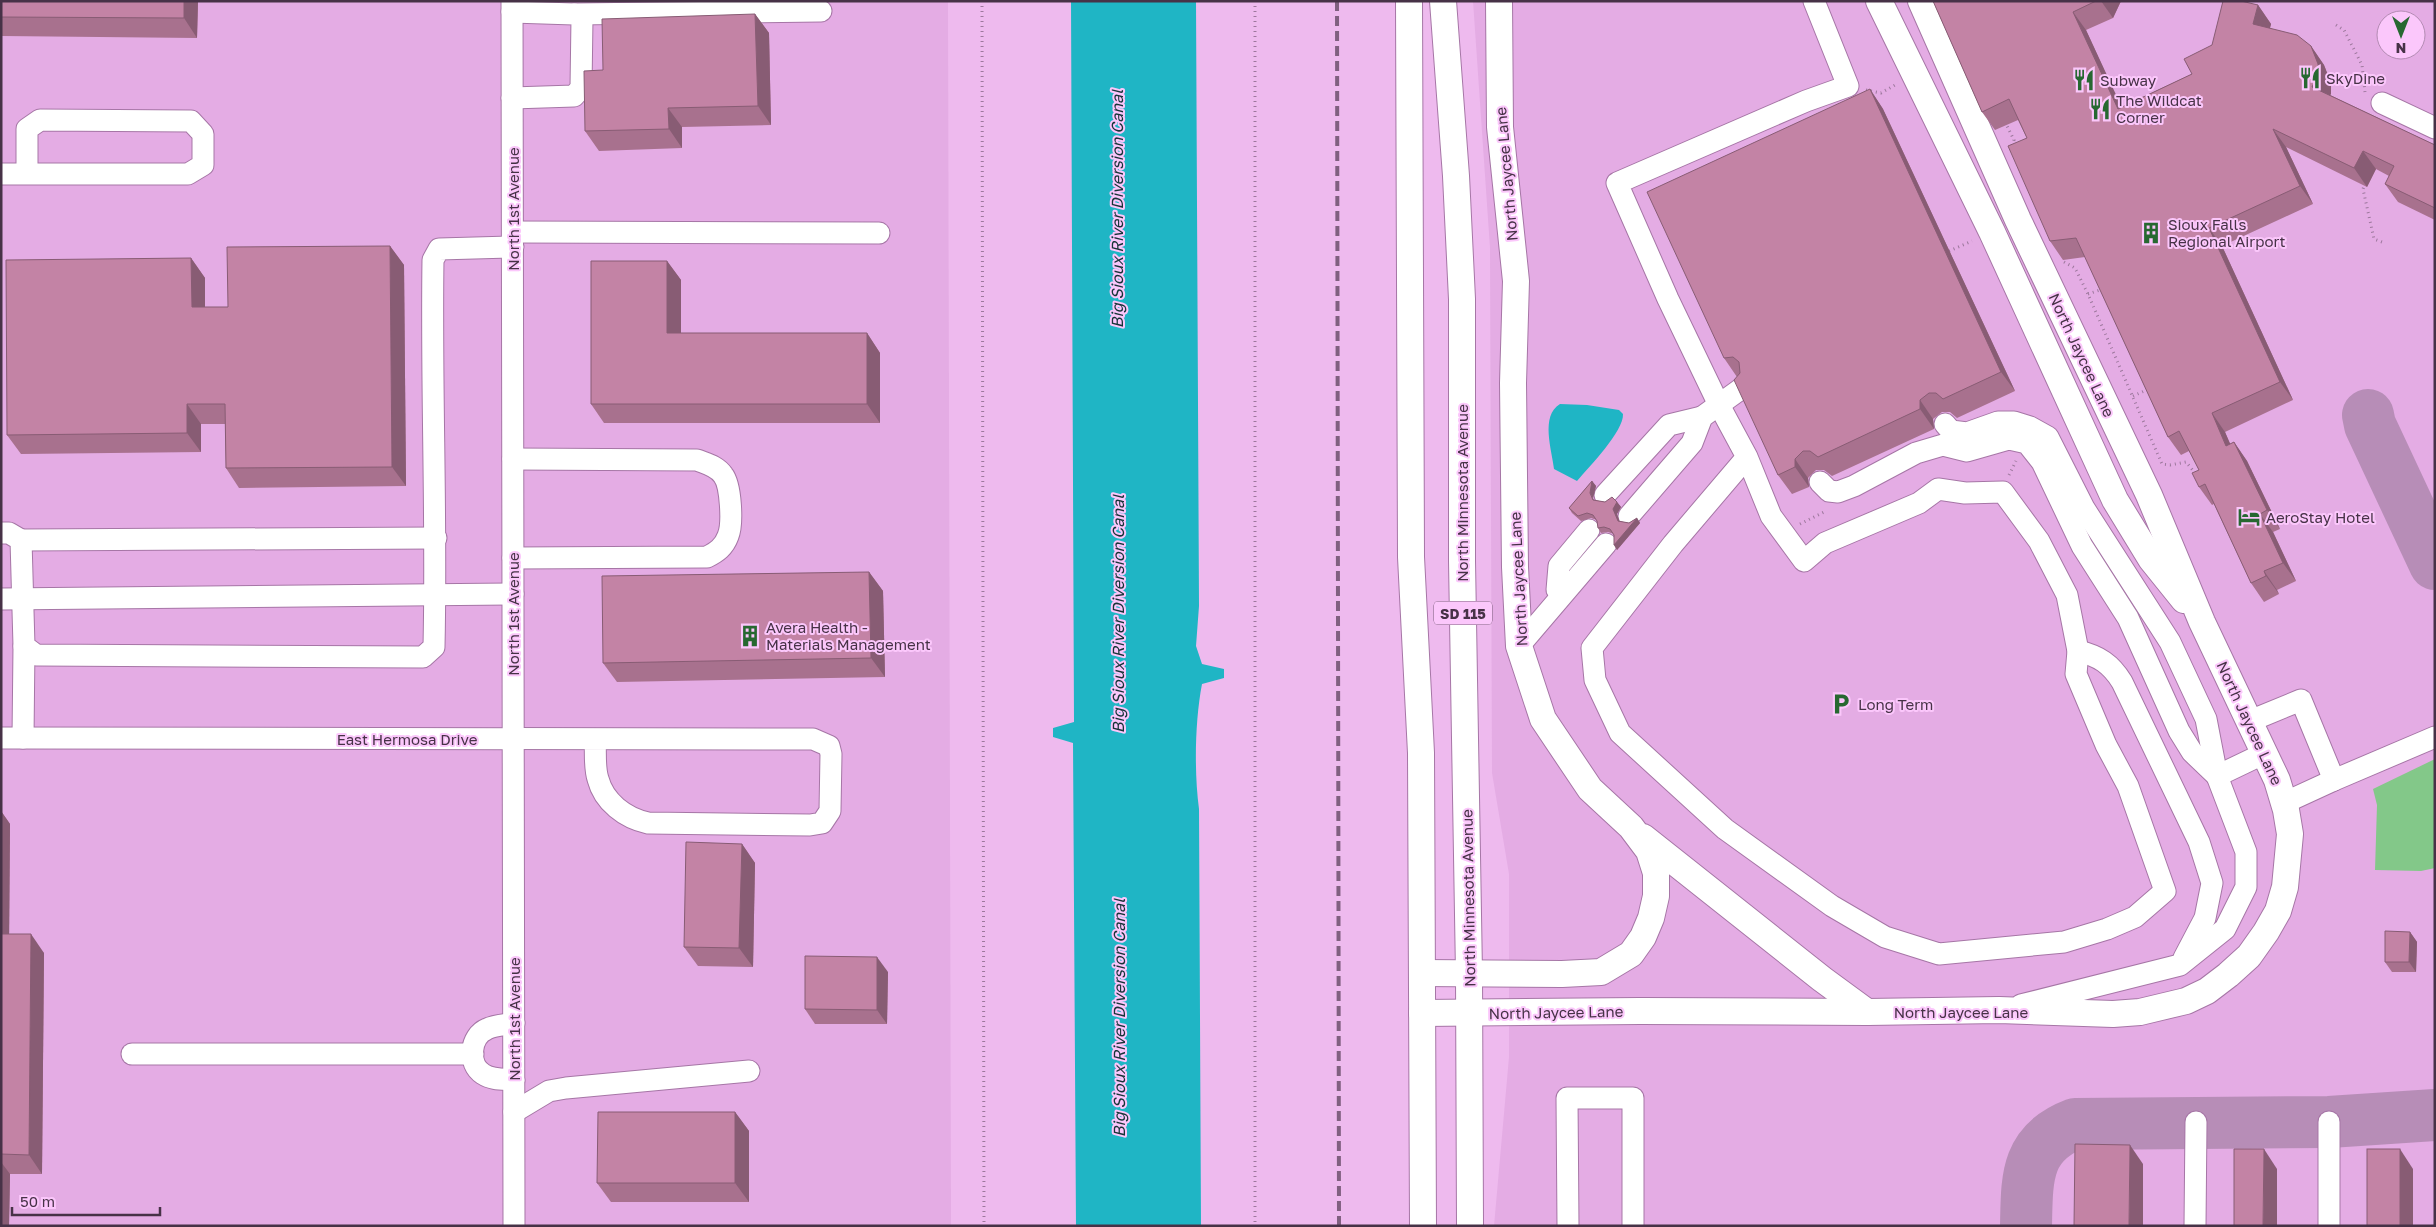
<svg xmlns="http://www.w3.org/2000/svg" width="2436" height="1227" font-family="'Golos Text',sans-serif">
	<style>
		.built { fill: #e4ace4; fill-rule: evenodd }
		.green { fill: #83c889 }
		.water { fill: #1fb5c5 }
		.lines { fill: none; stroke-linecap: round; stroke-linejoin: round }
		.taxiway { stroke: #b78db7; stroke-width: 52 }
		.minor-casing { stroke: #a676a6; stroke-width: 23 }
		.major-casing { stroke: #a676a6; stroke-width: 28 }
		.path { stroke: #9d789d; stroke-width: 3; stroke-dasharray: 1 4; stroke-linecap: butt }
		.minor { stroke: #fff; stroke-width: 21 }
		.major { stroke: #fff; stroke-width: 26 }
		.rail { stroke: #806080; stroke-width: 4; stroke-dasharray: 10 5; stroke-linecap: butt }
		.wall { fill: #a8718e }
		.shaded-wall { fill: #885c74 }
		.building { fill: #c383a5; stroke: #885c74 }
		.labels { text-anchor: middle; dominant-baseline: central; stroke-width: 4; stroke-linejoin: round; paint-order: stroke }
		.shield { fill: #fbc7fb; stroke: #7d5f7d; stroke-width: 1 }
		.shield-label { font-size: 14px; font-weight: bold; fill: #473247 }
		.poi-label { font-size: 15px; fill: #473247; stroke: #fbc7fb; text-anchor: start }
		.street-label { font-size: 15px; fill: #473247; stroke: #fbc7fb }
		.water-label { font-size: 16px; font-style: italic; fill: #173437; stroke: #fbc7fb }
	</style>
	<rect width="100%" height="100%" fill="#eebaee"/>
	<!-- built -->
	<g class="built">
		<polygon points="1,1 948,1 951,1226 1,1226"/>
		<path d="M1473,1H2435V1226H1494L1509,1057V874L1492,773L1490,248ZM2386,20H2416V50H2386Z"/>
	</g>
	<!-- green -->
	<polygon class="green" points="2435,759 2435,868 2421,871 2375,870 2377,805 2373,789"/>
	<!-- water -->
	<g class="water">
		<path d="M1071,1H1196L1199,606L1196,646L1202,664L1224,669V678L1202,684C1195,720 1194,772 1199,809L1201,1226H1076L1073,743L1053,737V728L1074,722Z"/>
		<path d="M1560,404L1587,405L1619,410L1623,414C1624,431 1589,467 1577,481L1554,469C1552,450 1540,416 1560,404Z"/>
	</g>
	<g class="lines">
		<!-- taxiway -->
		<g class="taxiway">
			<polyline points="2368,415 2370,425 2435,564"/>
			<path d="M2026,1226C2027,1179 2025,1143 2075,1124L2329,1122L2435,1115"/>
		</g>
		<!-- minor casing -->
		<g class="minor-casing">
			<g id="minor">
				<polyline points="512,1 514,1226"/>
				<polyline points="512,12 574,14 582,18 581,88 574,96 512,98"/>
				<polyline points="574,14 821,11"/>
				<polyline points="2382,103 2435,128"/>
				<polyline points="1,174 188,174 203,165 203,134 191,121 40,120 27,129 27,174"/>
				<polyline points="513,232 879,233"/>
				<polyline points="1945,424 1951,431 1967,433 1998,422 2014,422 2030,427 2048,437 2084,508 2170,642 2206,719 2217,776 2246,852 2246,887 2225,929 2180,965 2021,1005"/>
				<polyline points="1747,457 1673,544 1592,648 1595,680 1620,733 1725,829 1832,906 1885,937 1939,954 2064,942 2107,929 2135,917 2165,891 2128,786 2106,745 2076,674 2078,651 2067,595 2039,541 2003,492 1965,493 1938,489 1919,503 1825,543 1804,561 1771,516 1747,457 1719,405 1668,299 1617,183 1806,101 1848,86 1814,1"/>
				<path d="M513,459L697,460C707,464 717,466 723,475C731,485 733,524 728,536C724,547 717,552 707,557L513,558"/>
				<polyline points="1820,482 1829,491 1838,492 1854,486 1916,453 1943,445 1967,451 2009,439 2027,443 2042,462 2082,546 2128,618 2179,731 2192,752 2217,776"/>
				<polyline points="1605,495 1669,425 1702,417"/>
				<polyline points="1629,516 1692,443 1702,417 1742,388"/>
				<path d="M1,533H9L21,540L24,646L36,655L423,657L434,647C437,518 431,389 433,260L439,249L513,247"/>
				<polyline points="21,540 436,538"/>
				<polyline points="1557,590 1559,566 1589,530"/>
				<polyline points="1,599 513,594"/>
				<polyline points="1519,646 1606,544"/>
				<path d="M2078,651C2099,656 2111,664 2122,682L2199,842L2212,883L2205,918L2184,958"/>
				<polyline points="2250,721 2301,700 2334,780 2284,803"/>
				<path d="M1,738L813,739L829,746L831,754L830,811L822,823L810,825L648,823C625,818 604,802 598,779C594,767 596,752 595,739"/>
				<polyline points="23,738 24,646"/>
				<polyline points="2217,776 2265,753"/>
				<polyline points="2334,780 2435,737"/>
				<path d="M514,1023C505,1025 494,1025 487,1029C470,1036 467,1064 483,1074C492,1080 504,1079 514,1080"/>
				<polyline points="132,1054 473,1054"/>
				<polyline points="514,1112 549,1091 566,1088 749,1071"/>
				<polyline points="1568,1226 1567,1098 1633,1098 1633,1226"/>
				<polyline points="2195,1226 2196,1122"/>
				<polyline points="2329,1226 2329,1122"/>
			</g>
		</g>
		<!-- major casing -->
		<g class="major-casing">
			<g id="major">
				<polyline points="1409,1 1411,557 1421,753 1423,1226"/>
				<polyline points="1443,1 1456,176 1462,299 1462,561 1469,973 1470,1226"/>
				<polyline points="1879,1 1992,232 2115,500 2151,559 2184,600"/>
				<polyline points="1643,837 1822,979 1867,1012"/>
				<polyline points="1422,973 1562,974 1601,972 1631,954 1643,937 1651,918 1656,896 1656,873 1649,851 1631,827 1590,789 1543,719 1519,646 1515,567 1513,383 1516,281 1500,127 1499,1"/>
				<polyline points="1422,1013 1640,1011 1867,1012 1999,1010 2113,1014 2140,1012 2186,1001 2207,991 2228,975 2249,956 2266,932 2278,911 2285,887 2290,834 2286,810 2277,780 2202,622 2149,495 2018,220 1921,1"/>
			</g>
		</g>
		<!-- path -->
		<g class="path">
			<polyline points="982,1 984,1226"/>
			<polyline points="1255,1 1255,1226"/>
			<polyline points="2336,25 2344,30 2362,65 2365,92"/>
			<polyline points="1866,90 1881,93 1895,85"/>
			<polyline points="2005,122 2014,140 2012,146"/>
			<polyline points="2365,183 2363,189 2374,239 2382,242"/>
			<polyline points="1949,251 1972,241"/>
			<polyline points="2064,262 2075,268 2088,294 2162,464 2170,465 2186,462 2196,474"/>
			<polyline points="2088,294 2103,289"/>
			<polyline points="2133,396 2149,389"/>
			<polyline points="2009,475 2016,461"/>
			<polyline points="1800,524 1826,511"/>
		</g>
		<!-- minor -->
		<use href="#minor" class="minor"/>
		<!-- major -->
		<use href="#major" class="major"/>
		<!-- rail -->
		<polyline class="rail" points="1337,1 1339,1226"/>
	</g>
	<!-- wall -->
	<g class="wall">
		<polygon points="1,1 198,1 197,38 2,36 1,104"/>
		<polygon points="1933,1 2121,1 2113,18 2086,30 2121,107 2192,74 2212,45 2247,3 2258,5 2271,24 2270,28 2311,46 2324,65 2331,83 2330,95 2435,145 2435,220 2398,202 2385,184 2389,176 2376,169 2367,187 2286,147 2313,204 2222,246 2293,400 2225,432 2230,444 2234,442 2247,461 2280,529 2273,532 2296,581 2277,590 2279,594 2264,602 2251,583 2214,504 2212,505 2199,487 2199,470 2189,451 2181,455 2168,437 2085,257 2063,260 2050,241 2027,138 2018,120 1995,130 1982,112"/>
		<polygon points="755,14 769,33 771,125 682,127 682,148 599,151 585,131 603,70"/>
		<polygon points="1870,89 1883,109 2015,391 1957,418 1950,412 1942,412 1933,419 1934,429 1832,476 1824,470 1816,470 1808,478 1809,487 1792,494 1778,475 1737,377 1724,358"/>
		<polygon points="390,246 404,265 406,486 239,488 226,468 225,424 201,424 201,452 21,454 7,435 191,258 205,278 205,307 228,307"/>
		<polygon points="667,261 681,280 681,333 867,333 880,353 880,423 604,423 591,404"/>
		<polygon points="1592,481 1596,486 1593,498 1594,500 1605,502 1617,502 1621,507 1617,514 1619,521 1629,523 1637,518 1640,523 1617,550 1614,545 1614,534 1608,532 1601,533 1598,528 1597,520 1591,518 1581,521 1572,513 1569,508"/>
		<polygon points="869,572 883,591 885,677 617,682 603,663"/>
		<polygon points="1,811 10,824 9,934 44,953 42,1174 10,1174 9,1226 1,1226"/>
		<polygon points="742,844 755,863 753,967 698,966 684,947"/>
		<polygon points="2410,932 2417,942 2416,972 2392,972 2385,962"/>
		<polygon points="888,972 887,1024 815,1024 805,1009"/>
		<polygon points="735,1112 749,1131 749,1202 611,1202 597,1183"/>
	</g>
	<!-- shaded-wall -->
	<g class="shaded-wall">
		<polygon points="184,1 198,1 197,38 184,18"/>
		<polygon points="2101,1 2121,1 2113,18"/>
		<polygon points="2258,5 2271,24 2266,42 2253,24"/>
		<polygon points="2073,12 2086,30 2131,127 2118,109"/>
		<polygon points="755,14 769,33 771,125 758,106"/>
		<polygon points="1,35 2,36 2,104 1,103"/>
		<polygon points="2311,46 2324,65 2331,83 2331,94 2325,105 2312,87"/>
		<polygon points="1870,89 1883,109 2015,391 2001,372"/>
		<polygon points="668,108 682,127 682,148 669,129"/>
		<polygon points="2273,129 2286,147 2313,204 2300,186"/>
		<polygon points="2363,151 2376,169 2367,187 2354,168"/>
		<polygon points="2209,228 2222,246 2293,400 2280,382"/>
		<polygon points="390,246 404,265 406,486 392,467"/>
		<polygon points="191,258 205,278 205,326 192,307"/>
		<polygon points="667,261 681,280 681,353 667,333"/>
		<polygon points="867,333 880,353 880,423 867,404"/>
		<polygon points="1920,400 1933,419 1934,429 1920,409"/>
		<polygon points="187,404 201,424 201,452 187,433"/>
		<polygon points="2212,413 2225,432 2239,464 2226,446"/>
		<polygon points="2234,442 2247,461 2280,529 2267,510"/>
		<polygon points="1795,459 1808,478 1809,487 1795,467"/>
		<polygon points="1592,481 1596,486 1593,498 1590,493"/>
		<polygon points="1617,502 1621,507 1617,514 1621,526 1618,521 1613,509"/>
		<polygon points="2260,514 2273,532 2296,581 2283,563"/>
		<polygon points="1637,518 1640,523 1617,550 1614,545"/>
		<polygon points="2264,571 2277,590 2279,594 2266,576"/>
		<polygon points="869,572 883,591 885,677 871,658"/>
		<polygon points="1,811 10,824 9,953 1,942"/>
		<polygon points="742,844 755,863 753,967 739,948"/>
		<polygon points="2410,932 2417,942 2416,972 2409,962"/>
		<polygon points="31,934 44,953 42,1174 29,1155"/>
		<polygon points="877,957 888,972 887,1024 877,1010"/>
		<polygon points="735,1112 749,1131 749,1202 735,1183"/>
		<polygon points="2130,1145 2143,1164 2143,1226 2129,1226"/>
		<polygon points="2264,1149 2277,1169 2277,1226 2263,1226"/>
		<polygon points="2400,1149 2413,1169 2413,1226 2400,1226"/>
		<polygon points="1,1162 10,1174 9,1226 1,1226"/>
	</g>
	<!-- building -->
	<g class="building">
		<polygon points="1,1 184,1 184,18 1,17"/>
		<polygon points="1933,1 2096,1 2073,12 2118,109 2192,74 2184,59 2212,45 2223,1 2241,1 2258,5 2253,24 2297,35 2311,46 2318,64 2318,75 2312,87 2435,145 2435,208 2385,184 2394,166 2363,151 2354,168 2273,129 2300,186 2209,228 2280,382 2212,413 2226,446 2234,442 2267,510 2260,514 2283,563 2264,571 2266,576 2251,583 2205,484 2199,487 2192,473 2199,470 2179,431 2168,437 2076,238 2050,241 2008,146 2027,138 2009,99 1982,112"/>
		<polygon points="755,14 758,106 668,108 669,129 585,131 584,71 603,70 602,19"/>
		<polygon points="1870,89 2001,372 1943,399 1936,393 1929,393 1920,400 1920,409 1818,457 1810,451 1803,451 1795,459 1795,467 1778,475 1734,380 1740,373 1739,362 1733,357 1724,358 1647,192"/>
		<polygon points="390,246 392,467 226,468 225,404 187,404 187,433 7,435 6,260 191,258 192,307 228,307 227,247"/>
		<polygon points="591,261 667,261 667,333 867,333 867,404 591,404"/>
		<polygon points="1592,481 1590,493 1593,500 1605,502 1612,497 1617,502 1613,509 1618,521 1629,523 1637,518 1614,545 1614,535 1610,529 1604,527 1598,528 1597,521 1593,515 1587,513 1578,516 1569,508"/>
		<polygon points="869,572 871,658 603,663 602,576"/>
		<polygon points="686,842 742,844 739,948 684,947"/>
		<polygon points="2385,931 2410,932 2409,962 2385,962"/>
		<polygon points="1,934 31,934 29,1155 1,1154"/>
		<polygon points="805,956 877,957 877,1010 805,1009"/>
		<polygon points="598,1112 735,1112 735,1183 597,1183"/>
		<polygon points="2075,1144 2130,1145 2129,1226 2074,1226"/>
		<polygon points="2234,1149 2264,1149 2263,1226 2234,1226"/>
		<rect x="2367" y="1149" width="33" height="77"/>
	</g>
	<!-- icons -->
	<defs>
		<g id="restaurant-bare" transform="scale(1.725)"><path d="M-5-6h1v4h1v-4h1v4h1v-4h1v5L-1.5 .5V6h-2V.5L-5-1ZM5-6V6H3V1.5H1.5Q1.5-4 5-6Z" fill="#276831" stroke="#fbc7fb" stroke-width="2.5" paint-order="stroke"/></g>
		<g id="building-bare" transform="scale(1.725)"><path d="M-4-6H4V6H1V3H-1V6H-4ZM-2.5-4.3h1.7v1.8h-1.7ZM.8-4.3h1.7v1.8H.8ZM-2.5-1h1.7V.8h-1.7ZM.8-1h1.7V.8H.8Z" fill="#276831" stroke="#fbc7fb" stroke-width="2.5" paint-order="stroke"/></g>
		<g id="hotel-bare" transform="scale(1.725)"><path d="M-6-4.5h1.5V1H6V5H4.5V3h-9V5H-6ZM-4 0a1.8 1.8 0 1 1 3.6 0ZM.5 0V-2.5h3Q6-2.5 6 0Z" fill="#276831" stroke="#fbc7fb" stroke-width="2.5" paint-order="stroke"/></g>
		<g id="parking-bare" transform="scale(1.725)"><path d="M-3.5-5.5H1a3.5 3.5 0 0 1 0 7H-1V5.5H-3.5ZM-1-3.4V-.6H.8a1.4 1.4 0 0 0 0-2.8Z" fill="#276831" stroke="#fbc7fb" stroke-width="2.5" paint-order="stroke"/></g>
	</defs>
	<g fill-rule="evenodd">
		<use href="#restaurant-bare" x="2310" y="78"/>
		<use href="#restaurant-bare" x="2084" y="80"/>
		<use href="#restaurant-bare" x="2100" y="109"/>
		<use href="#building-bare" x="2151" y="233"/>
		<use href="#hotel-bare" x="2249" y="517"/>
		<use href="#building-bare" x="750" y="636"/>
		<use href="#parking-bare" x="1841" y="704"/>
	</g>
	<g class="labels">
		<!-- shield labels -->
		<rect class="shield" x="1434" y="601.5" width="58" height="23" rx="4"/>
		<g class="shield-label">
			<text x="1463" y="613">SD 115</text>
		</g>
		<!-- poi labels -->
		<g class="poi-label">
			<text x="2326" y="78">SkyDine</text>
			<text x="2100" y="80">Subway</text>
			<text x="2116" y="100">The Wildcat<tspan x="2116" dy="17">Corner</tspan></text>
			<text x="2168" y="224">Sioux Falls<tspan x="2168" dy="17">Regional Airport</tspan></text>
			<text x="2266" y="517">AeroStay Hotel</text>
			<text x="766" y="627">Avera Health -<tspan x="766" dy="17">Materials Management</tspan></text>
			<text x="1858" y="704">Long Term</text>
		</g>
		<!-- street labels -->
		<g class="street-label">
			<text transform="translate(1506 174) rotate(-95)">North Jaycee Lane</text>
			<text transform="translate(513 209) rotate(-90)">North 1st Avenue</text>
			<text transform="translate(2082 355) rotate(65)">North Jaycee Lane</text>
			<text transform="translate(1462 493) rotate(-90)">North Minnesota Avenue</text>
			<text transform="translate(1518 579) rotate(-93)">North Jaycee Lane</text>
			<text transform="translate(513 614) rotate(-90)">North 1st Avenue</text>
			<text transform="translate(2250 723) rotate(65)">North Jaycee Lane</text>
			<text x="407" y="739">East Hermosa Drive</text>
			<text transform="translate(1468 898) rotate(-91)">North Minnesota Avenue</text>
			<text transform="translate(1556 1012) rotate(-1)">North Jaycee Lane</text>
			<text x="1961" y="1012">North Jaycee Lane</text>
			<text transform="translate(514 1019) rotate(-90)">North 1st Avenue</text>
		</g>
		<!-- water labels -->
		<g class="water-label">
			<text transform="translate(1117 209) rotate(-90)">Big Sioux River Diversion Canal</text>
			<text transform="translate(1118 614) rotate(-90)">Big Sioux River Diversion Canal</text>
			<text transform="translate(1119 1018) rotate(-90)">Big Sioux River Diversion Canal</text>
		</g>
	</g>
	<!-- border -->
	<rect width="2436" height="1227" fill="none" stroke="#473247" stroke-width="5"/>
	<!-- north arrow -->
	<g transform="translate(2401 35) rotate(180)"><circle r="24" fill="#fbc7fb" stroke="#b38bb3"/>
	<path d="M0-4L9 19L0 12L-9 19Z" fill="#276831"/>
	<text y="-8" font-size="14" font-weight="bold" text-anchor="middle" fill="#473247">N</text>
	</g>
	<!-- scale -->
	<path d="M12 1207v8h148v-8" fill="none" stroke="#473247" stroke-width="2.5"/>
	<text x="20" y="1207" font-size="15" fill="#473247" stroke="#fbc7fb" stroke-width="4" paint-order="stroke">50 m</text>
</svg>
